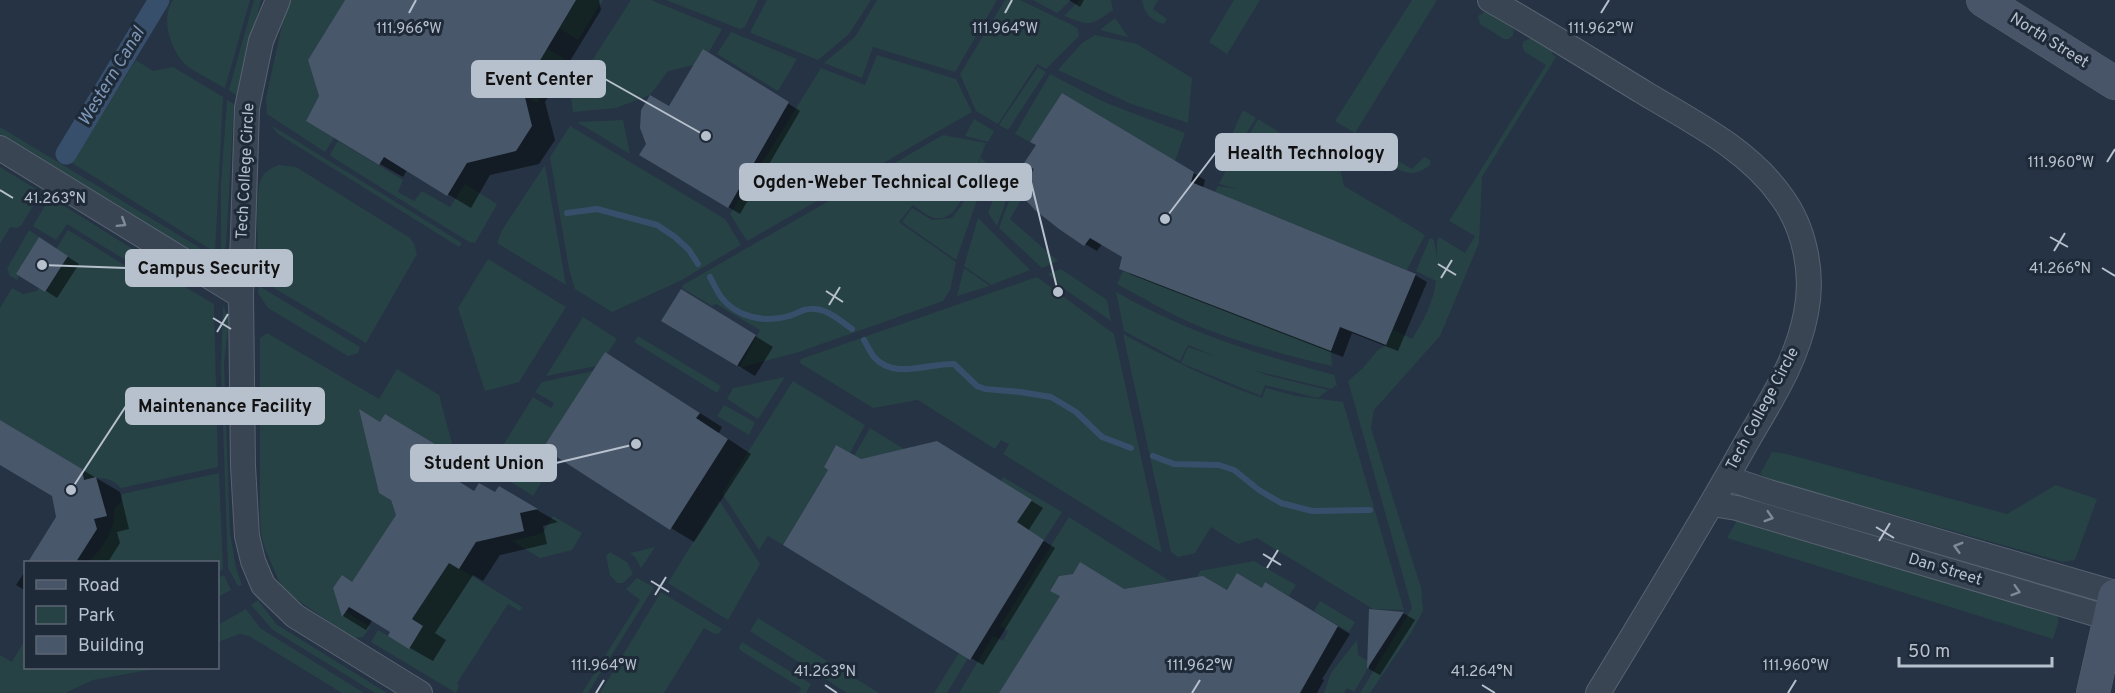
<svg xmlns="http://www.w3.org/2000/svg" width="2115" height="693" font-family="Overpass,sans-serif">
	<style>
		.green { fill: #274245 }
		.shadow { fill: #0007 }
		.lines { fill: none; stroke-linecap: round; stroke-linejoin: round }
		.stream { stroke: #384f6c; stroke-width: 6 }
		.canal { stroke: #384f6c; stroke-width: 21 }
		.building { fill: #49576b }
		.minor-casing { stroke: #586371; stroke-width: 26 }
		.secondary-casing { stroke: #586371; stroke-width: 34 }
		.minor { stroke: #3a4554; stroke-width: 24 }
		.secondary { stroke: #485467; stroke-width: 33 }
		.oneway { stroke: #7f8997 }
		.ticks { fill: none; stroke: #b7c0cd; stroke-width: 2 }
		.labels { text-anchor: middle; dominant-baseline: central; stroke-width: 6; stroke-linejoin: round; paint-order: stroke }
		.street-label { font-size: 16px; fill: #b7c0cd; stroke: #1f2a39 }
		.water-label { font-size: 18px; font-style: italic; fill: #7d97b6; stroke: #1f2a39 }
		.ticks-label { font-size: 15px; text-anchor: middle; fill: #b7c0cd; stroke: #1f2a39; stroke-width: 6; stroke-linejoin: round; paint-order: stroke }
		.leader { fill: none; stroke: #b7c0cd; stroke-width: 2 }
		.callout-dot { fill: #b7c0cd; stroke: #1f2a39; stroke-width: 2 }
		.callout { fill: #b7c0cd; stroke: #b7c0cd; stroke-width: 2 }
		.callout-label { font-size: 18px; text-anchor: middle; font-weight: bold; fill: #111 }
	</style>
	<rect width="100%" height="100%" fill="#253344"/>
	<!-- green -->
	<g class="green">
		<path d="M173,0H250L225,88C215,82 188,69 182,61C169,44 161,17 173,0Z"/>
		<polygon points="254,0 261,0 237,96 229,90"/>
		<polygon points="290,0 345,0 308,60 319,96 306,121 334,138 325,152 267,114 266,98 286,7"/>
		<polygon points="576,0 603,0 578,40 559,28"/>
		<polygon points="631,0 651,0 722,29 709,52 703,49 694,65 668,71 650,95 616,108 573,112 571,97 577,84"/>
		<polygon points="666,0 758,0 745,27 740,29"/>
		<polygon points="767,0 871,0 849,34 818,60 751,33 751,30"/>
		<polygon points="877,0 997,0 955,72 873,47 862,78 824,63 855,37"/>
		<polygon points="1005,0 1020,0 1072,25 1078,29 1079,36 1046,69 1037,64 998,124 976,111 960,74"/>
		<polygon points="1033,0 1071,0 1057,13"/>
		<path d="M1080,0H1111L1113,10C1089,27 1091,26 1064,16Z"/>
		<path d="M1142,0H1158L1153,9L1167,19L1164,24C1151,21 1144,13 1142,0Z"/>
		<polygon points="1234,0 1260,0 1227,54 1209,42"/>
		<polygon points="1412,0 1437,0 1355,133 1335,121"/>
		<path d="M1484,12C1495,15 1506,21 1514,30L1513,35L1509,39H1504L1480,24L1478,16Z"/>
		<polygon points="1115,18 1128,37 1100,30"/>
		<polygon points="731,32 797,59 778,91 717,54"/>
		<polygon points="1095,35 1137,44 1192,78 1188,123 1129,103 1058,70 1082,43"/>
		<path d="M1532,38L1553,50L1552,54L1556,57L1482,177L1479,243L1440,336L1374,410L1371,428L1421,588L1423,611L1411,633L1370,693H1360L1412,608L1348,381L1363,368L1377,351L1386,345L1393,329L1412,339C1424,320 1433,303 1436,281L1416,271L1430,238L1434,240L1437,258V242L1439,237L1465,253L1475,236L1449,221L1546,65L1525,52L1522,46L1524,41Z"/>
		<polygon points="546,48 564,58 537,103 524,96 523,89"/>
		<polygon points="877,55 956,79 972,112 747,241 730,214 821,68 865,85"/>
		<polygon points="136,60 153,71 173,67 223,97 215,252 72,163"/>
		<polygon points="1038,67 1046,72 1008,130 999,125"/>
		<polygon points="1050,74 1104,102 1185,133 1175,161 1062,93 1030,142 1015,134"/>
		<polygon points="227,100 234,104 226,246 221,254 221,185"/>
		<polygon points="1243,110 1256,118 1233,155 1223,154"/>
		<polygon points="974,119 994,131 988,142 965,136"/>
		<polygon points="1258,119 1321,158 1277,159 1237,156"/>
		<polygon points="623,120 630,154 577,122"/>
		<polygon points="271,125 462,243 459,247 278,134"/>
		<polygon points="570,126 725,219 741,245 680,281 612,312 575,289 569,269 550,157"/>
		<polygon points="0,127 215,257 207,262 0,143"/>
		<path d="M943,135L986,143C979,160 962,216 942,218C930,220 922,211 913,205L899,222L956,262L950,290L943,301L799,352L739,368L760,330L716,304L712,306L682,288L683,285Z"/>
		<polygon points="338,141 403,180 398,192 414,201 422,191 450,207 465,184 497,204 475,243 469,242 332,157 330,154"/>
		<path d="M1424,157L1430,160V165C1416,176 1406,175 1391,165L1395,159L1412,169Z"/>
		<polygon points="981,158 989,166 956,260 902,222 912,208 932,220 952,218 962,205"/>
		<polygon points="1328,163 1340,169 1344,186 1403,221 1396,221 1404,222 1425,235 1407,270 1215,192 1218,186 1238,189 1219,184 1229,164 1288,168 1325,167"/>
		<path d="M279,165L296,167L410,238L414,244L417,254L366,343L259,279C259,258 254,195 261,179C265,171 271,168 279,165Z"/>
		<polygon points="545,165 566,285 497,243 502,230"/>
		<polygon points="0,167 41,192 21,226 16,228 10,227 0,244"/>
		<polygon points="1000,181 1010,190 997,226 988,213"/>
		<polygon points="1012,193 1021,200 1010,219 1058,261 1042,268 999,228"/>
		<polygon points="50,197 158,265 151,276 67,224 56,240 33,226"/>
		<polygon points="978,218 1030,270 991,285 964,266"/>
		<polygon points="29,230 39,237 16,274 19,276 17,280 10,276 7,269"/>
		<path d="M68,230L155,284L161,273L214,304L218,467L121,488C110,477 99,476 84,480L81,469L0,420V308L12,288L23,294L37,291L39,288L45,292L68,256L56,249Z"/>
		<polygon points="488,259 566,307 519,382 485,391 458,308"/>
		<polygon points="964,268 990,286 957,296"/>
		<polygon points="1061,269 1107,300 1111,321 1063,288 1048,274"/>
		<path d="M1123,271L1331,351L1332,366C1288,356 1245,344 1203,328C1173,316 1145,299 1117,284Z"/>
		<polygon points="1037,277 1114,334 1162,553 1003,454 1009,444 1001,440 995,449 918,400 873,408 800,363 801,359"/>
		<polygon points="259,286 360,347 358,353 348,356 268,308 258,293"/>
		<path d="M1116,292C1186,332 1257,354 1334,375L1337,385L1331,389L1253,370L1270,376L1328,390L1318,398L1265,385L1261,396L1181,363L1188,347L1217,357L1188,345L1180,361L1124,331Z"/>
		<polygon points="223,305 229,320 224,363 230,533 236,568 242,585 238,586 228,568 221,367"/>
		<polygon points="583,317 617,339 607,354 605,352 596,366 546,376"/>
		<polygon points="267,333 379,399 397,369 439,395 455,455 445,450 385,414 380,422 360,410 379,493 390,497 396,515 352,582 333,588 339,607 370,627 363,637 353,638 283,590 265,549 261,533 260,513 260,338"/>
		<path d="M1123,334C1168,358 1213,381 1262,398L1266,388L1296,396L1343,402L1404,610L1373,609L1257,538L1238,544L1211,527L1195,553L1178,557L1171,552Z"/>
		<polygon points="638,336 721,386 717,393 634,342"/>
		<polygon points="593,371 543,448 555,456 551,462 557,465 544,471 546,475 533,496 489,468 533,397 551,408 554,403 535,392 542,382"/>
		<polygon points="785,377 758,419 727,399 733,388"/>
		<polygon points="793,381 865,425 850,453 836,445 824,467 831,472 821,481 783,545 768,536 759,550 722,493"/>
		<polygon points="724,405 755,422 749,435 717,416"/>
		<polygon points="870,428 904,449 861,459 854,456"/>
		<polygon points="1772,452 1787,454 2007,514 2056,485 2097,499 2075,560 2063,562 1771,480 1760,474"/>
		<path d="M219,473L223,569L218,572V562H89C102,548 116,530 114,509L121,502L122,494Z"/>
		<polygon points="1003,477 1062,512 1044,540 1017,522 1031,500 1001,481"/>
		<polygon points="719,500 760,564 728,620 668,583"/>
		<polygon points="553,516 582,533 572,550 540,558 512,541 543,533"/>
		<polygon points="1069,517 1170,581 1122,590 1080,563 1073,574 1059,576 1050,590 1060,596 999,693 959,693 993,636 1003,641 1008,631 1000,626"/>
		<polygon points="1737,520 2058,614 2058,623 2053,639 1727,538"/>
		<polygon points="655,547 641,568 635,557 630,553"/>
		<polygon points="610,552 627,562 633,574 623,583 617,583 610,575 606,556"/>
		<polygon points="1254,561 1296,585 1289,596 1265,582 1262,588 1237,573 1227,590 1207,578 1204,581 1197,577 1200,571"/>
		<polygon points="449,562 522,607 520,611 508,604 457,683 459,686 456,693 371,642 378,630 409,648 423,626 412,619"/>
		<polygon points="224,575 231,590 218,597 218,578"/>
		<polygon points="637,578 654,587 588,693 582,693 640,600 626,589"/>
		<polygon points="661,592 722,629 719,633 715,634 704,628 664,693 600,693"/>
		<polygon points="258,600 276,624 387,693 375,693 273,630 251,605"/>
		<polygon points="1320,601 1355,622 1349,632 1314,611"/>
		<polygon points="246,609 260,628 364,693 342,693 249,636 240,634 218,642 218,625"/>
		<polygon points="758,618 879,693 847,693 750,631"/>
		<polygon points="25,640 26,668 154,668 148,670 93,680 65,693 0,693 0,655 12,662"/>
		<polygon points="1357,640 1358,655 1371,663 1354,692 1347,688 1344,693 1324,693 1331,673"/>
		<polygon points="742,642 811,684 806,693 799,693 801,688 740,650 739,647"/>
		<polygon points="959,653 968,658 947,693 934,693"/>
	</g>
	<!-- shadow -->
	<g class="shadow">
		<polygon points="346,0 599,0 601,10 545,102 555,140 539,164 490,175 471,208 407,170 403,177 380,164 320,96"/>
		<polygon points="1069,0 1084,0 1080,7"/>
		<polygon points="716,58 800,111 740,214 641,155 669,108"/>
		<polygon points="1062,95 1205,180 1203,188 1415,275 1427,282 1398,351 1352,333 1343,357 1132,275 1120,268 1124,257 1102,244 1097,251 1085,244 1036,169 1038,145"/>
		<polygon points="51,246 79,264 57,298 18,273"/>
		<polygon points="699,301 773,347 755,376 737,365"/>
		<polygon points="628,367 722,427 719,433 751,454 694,542 671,528"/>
		<polygon points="0,421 120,492 129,529 117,532 120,543 108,562 30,562 58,517 53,495 0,463"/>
		<polygon points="381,423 408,429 467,465 457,480 475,492 496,494 499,488 558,522 543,526 547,544 500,555 483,581 473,575 435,633 446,640 433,661 410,648 392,631 373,619 366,630 343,616 335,589 353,583 397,515"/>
		<polygon points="949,450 1043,508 1028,531 1055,548 983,665 971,658 861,461"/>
		<polygon points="26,570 26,591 16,585"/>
		<polygon points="1266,584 1350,634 1322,679 1324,680 1317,693 1001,693 1124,591 1228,592 1262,589"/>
		<polygon points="1370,611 1403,613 1415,620 1380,675 1369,669"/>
	</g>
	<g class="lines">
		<!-- stream -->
		<g class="stream">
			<polyline points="567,213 597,209 657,225 675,237 689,250 698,264"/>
			<path d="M710,277C713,283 717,291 721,297C737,318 766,323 789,316C800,313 802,308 815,309C829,310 842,322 852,329"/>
			<path d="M864,340C867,345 870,352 874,357C894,380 928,363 954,364L977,386L985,389L1020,392L1051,397L1076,412L1102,437L1131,448"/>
			<polyline points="1153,456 1174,464 1219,465 1234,470 1259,490 1281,503 1312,511 1370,510"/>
		</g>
		<!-- canal -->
		<polyline class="canal" points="66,154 159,0"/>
	</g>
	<!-- building -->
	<g class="building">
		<polygon points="345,0 576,0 523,89 532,126 516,151 467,163 447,196 384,157 379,165 306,121 319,96 308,60"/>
		<polygon points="703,49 789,102 728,208 639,155 646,144 640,128 641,110 650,95 669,106"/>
		<polygon points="1062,93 1194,172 1191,182 1416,274 1386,345 1340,327 1331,351 1119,269 1122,257 1090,238 1084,246 1059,229 1035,210 1020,194 1034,169 1024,163 1036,145 1030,142"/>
		<polygon points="39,237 68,256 45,292 16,274"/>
		<polygon points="681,289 756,335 737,366 661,321"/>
		<polygon points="605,352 700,413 696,418 728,439 670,530 543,448"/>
		<polygon points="359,409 380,422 385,414 445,450 435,466 474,491 479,483 495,492 499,486 538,509 520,513 524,531 476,542 459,569 449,563 412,619 423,626 409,649 388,636 390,632 349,607 342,617 333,588 342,575 352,582 396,515 391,500 379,493"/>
		<polygon points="0,420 82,469 84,480 96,477 107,516 94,519 97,529 76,562 28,562 56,517 52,496 0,465"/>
		<polygon points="937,441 1032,500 1017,522 1044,540 970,660 783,545 828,470 824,467 836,445 861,459"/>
		<polygon points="1080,562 1124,589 1203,576 1227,590 1237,573 1262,588 1265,582 1338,626 1300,693 999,693 1060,596 1050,591 1059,576 1073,574"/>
		<polygon points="1369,609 1404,612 1367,669"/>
	</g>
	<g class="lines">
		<!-- minor casing -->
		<g class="minor-casing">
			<g id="minor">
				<polyline points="278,0 261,41 247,108 241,296 243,466 247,536 253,561 263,585 295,616 420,693"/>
				<path d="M1490,0C1542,29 1592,61 1643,92C1691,121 1748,149 1781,196C1805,228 1814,274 1806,313C1797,362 1769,403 1745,445C1698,529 1648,611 1598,693"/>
				<polyline points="0,148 241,296"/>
				<polyline points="1727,478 1769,492 2115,593"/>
				<polyline points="1712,504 1737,508 2109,618"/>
			</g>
		</g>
		<!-- secondary casing -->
		<g class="secondary-casing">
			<g id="secondary">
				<polyline points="1983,0 2115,83"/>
				<polyline points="2093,693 2115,596"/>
			</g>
		</g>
		<!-- minor -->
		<use href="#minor" class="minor"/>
		<!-- secondary -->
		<use href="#secondary" class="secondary"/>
	</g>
	<!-- one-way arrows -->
	<defs><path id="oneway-chevron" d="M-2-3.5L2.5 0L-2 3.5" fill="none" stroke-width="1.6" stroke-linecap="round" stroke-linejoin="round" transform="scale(1.5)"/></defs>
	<g class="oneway">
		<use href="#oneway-chevron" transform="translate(122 223) rotate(32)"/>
		<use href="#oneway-chevron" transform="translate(1769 517) rotate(17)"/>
		<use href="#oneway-chevron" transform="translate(1958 547) rotate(-164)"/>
		<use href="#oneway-chevron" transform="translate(2016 591) rotate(17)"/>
	</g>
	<!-- ticks -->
	<path class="ticks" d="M409,13L416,0M1005,13L1012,0M1601,13L1609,0M2107,162L2115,149M0,190L13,198M2050,237L2068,247M2054,251L2065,233M1438,264L1456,275M2102,268L2115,276M1441,278L1452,260M826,291L843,302M829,305L840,287M213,318L231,329M217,332L228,314M1876,527L1894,538M1879,541L1890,523M1263,554L1281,565M1267,568L1278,550M651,581L669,592M655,595L666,577M825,685L837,693M1482,685L1495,693M596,693L604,680M1192,693L1200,680M1788,693L1796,680"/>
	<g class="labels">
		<!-- street labels -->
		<g class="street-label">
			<text transform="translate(2049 41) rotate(32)">North Street</text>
			<text transform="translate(246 171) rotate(-87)">Tech College Circle</text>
			<text transform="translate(1763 409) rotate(-62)">Tech College Circle</text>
			<text transform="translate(1945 570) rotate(17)">Dan Street</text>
		</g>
		<!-- water labels -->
		<g class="water-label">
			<text transform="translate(112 77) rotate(-59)">Western Canal</text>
		</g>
	</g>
	<g class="ticks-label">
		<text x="409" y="33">111.966°W</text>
		<text x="1005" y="33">111.964°W</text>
		<text x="1601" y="33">111.962°W</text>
		<text x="2061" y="167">111.960°W</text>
		<text x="55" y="203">41.263°N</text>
		<text x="2060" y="273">41.266°N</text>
		<text x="604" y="670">111.964°W</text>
		<text x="1200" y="670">111.962°W</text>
		<text x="1796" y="670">111.960°W</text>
		<text x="825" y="676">41.263°N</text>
		<text x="1482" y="676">41.264°N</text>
	</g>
	<!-- callouts -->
	<path class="leader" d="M706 136L605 79M1165 219L1216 152M1058 292L1031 182M42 265L126 268M71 490L126 406M636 444L556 463"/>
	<g class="callout-dot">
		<circle cx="706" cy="136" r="6"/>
		<circle cx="1165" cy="219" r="6"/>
		<circle cx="1058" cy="292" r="6"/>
		<circle cx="42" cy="265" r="6"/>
		<circle cx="71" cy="490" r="6"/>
		<circle cx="636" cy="444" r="6"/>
	</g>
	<g class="callout">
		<rect x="472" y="61" width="133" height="36" rx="6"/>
		<rect x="1216" y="134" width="181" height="36" rx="6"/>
		<rect x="740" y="164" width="291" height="36" rx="6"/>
		<rect x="126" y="250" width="166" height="36" rx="6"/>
		<rect x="126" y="388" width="198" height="36" rx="6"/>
		<rect x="411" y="445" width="145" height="36" rx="6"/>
	</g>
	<g class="callout-label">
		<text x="539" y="85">Event Center</text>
		<text x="1306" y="159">Health Technology</text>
		<text x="886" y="188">Ogden-Weber Technical College</text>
		<text x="209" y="274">Campus Security</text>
		<text x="225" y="412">Maintenance Facility</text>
		<text x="484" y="469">Student Union</text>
	</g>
	<!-- legend -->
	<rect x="24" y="561" width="195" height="108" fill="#1f2a39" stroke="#5c6674" stroke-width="1.5"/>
	<rect x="36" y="580" width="30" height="9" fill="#485467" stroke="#5c6674" stroke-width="1.5"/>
	<text x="78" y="591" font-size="18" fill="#b7c0cd">Road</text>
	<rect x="36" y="606" width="30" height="18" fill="#274245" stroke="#5c6674" stroke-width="1.5"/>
	<text x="78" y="621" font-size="18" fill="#b7c0cd">Park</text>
	<rect x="36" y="636" width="30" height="18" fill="#49576b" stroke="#5c6674" stroke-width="1.5"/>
	<text x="78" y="651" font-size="18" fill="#b7c0cd">Building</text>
	<!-- scale -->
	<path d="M1899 657v9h153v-9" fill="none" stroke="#b7c0cd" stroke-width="3"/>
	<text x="1908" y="657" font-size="18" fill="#b7c0cd" stroke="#1f2a39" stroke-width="4.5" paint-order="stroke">50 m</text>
</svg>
